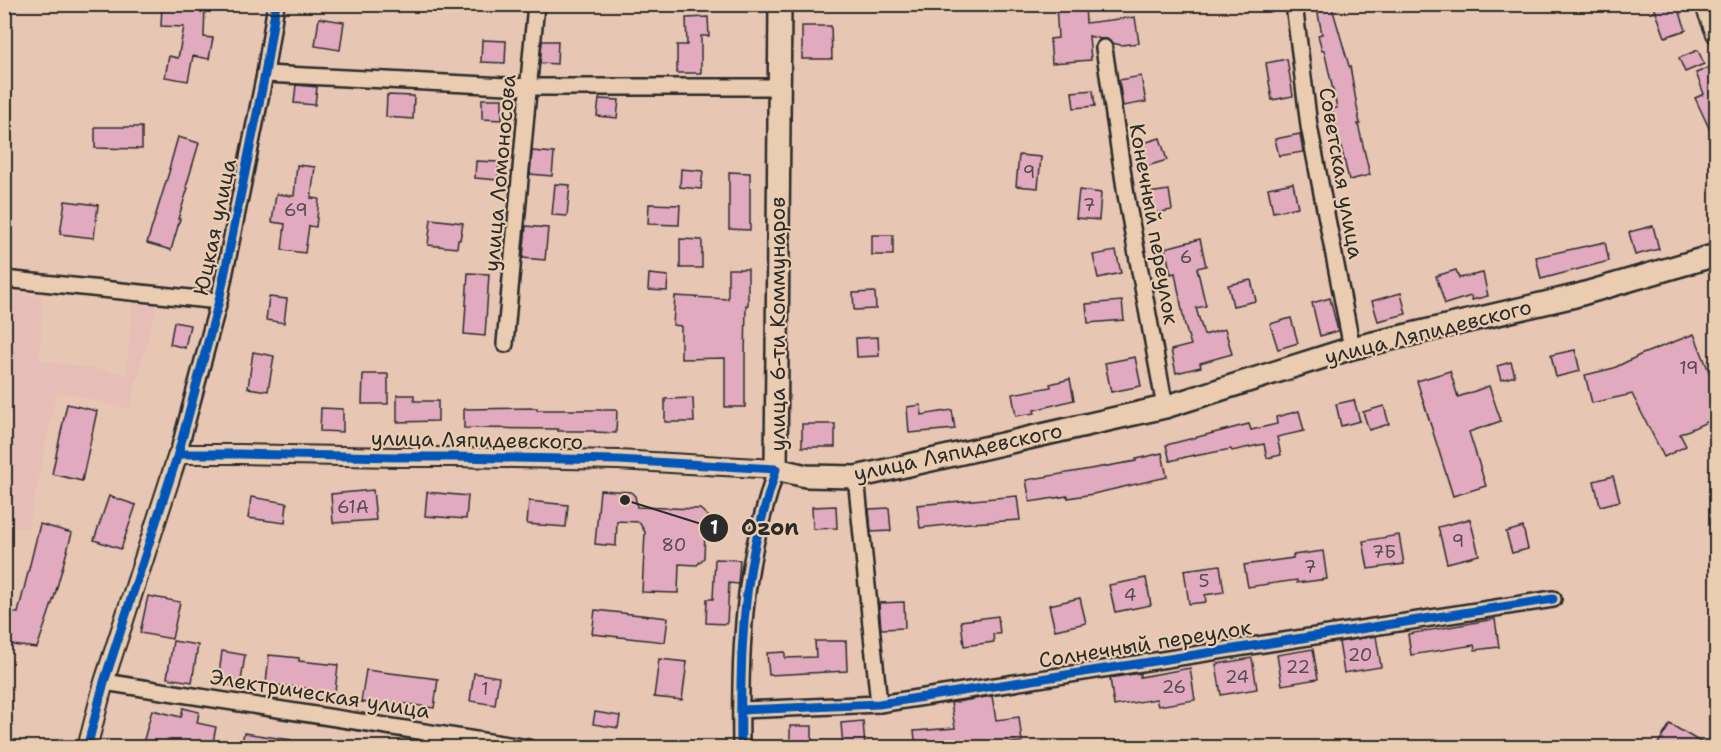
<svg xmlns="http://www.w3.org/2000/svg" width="1721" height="752" font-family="'Shantell Sans',sans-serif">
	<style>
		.built { fill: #e6beb7 }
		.building { fill: #e1aabf; stroke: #2b2b2b; stroke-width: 1.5 }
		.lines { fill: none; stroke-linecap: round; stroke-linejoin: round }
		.minor-casing { stroke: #2b2b2b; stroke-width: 20 }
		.tertiary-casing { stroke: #2b2b2b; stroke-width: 22 }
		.secondary-casing { stroke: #2b2b2b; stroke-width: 26 }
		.minor { stroke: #eacdb1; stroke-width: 15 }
		.tertiary { stroke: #eacdb1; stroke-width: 18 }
		.secondary { stroke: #eacdb1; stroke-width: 21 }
		.cycleway-casing { stroke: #eacdb1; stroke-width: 13 }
		.cycleway { stroke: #0057b8; stroke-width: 9 }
		.labels { text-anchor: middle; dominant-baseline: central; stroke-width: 4.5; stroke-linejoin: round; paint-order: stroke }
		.number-label { font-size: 18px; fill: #584b50 }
		.street-label { font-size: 21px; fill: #2b2b2b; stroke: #eacdb1 }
		.leader { fill: none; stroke: #2b2b2b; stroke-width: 2 }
		.callout-dot { fill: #2b2b2b; stroke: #eacdb1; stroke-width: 2 }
		.mark-label { font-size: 18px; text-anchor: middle; font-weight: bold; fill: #fff }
		.callout-label { font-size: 22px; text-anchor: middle; font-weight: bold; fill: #2b2b2b; stroke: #eacdb1; stroke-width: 4.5; stroke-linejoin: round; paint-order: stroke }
	</style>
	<rect width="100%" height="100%" fill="#e8c6b4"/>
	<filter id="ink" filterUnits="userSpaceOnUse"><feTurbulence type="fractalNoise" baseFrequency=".0167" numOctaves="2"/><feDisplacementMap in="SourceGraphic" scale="12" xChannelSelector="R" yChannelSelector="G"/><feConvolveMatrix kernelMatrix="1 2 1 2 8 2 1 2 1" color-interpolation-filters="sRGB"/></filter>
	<g filter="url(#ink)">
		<!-- built -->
		<polygon class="built" points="5,292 42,296 40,360 126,374 133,299 158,302 129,409 57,391 28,529 5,526"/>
		<!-- building -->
		<g class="building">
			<polygon points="162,4 205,4 204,37 213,38 209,59 193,56 188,81 165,77 169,56 178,58 184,27 161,26"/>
			<polygon points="1056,4 1085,4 1086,23 1135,17 1139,43 1121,45 1112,43 1107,39 1101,39 1089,36 1091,60 1052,63 1050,39 1058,38"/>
			<polygon points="1316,4 1331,4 1349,66 1350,66 1360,124 1358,124 1370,175 1349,180 1332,109 1337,108 1324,50 1322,51 1318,35 1322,34"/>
			<polygon points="1653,4 1677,4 1686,30 1665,37"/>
			<polygon points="708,17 709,36 701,36 701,73 677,73 677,45 687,45 686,18"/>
			<polygon points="319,18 344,22 340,50 315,46"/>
			<polygon points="802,26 831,26 832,59 802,59"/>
			<polygon points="482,40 506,41 505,63 481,62"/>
			<polygon points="542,41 558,41 557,64 540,63"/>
			<polygon points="1698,50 1704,64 1685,72 1679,58"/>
			<polygon points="1287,59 1293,96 1272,100 1266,63"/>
			<polygon points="1711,67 1716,80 1716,143 1695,98 1704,94 1696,73"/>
			<polygon points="1141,76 1146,102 1123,106 1119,80"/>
			<polygon points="296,85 317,87 315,105 294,103"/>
			<polygon points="1093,90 1095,106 1074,108 1072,92"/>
			<polygon points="387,95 414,96 413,119 386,117"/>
			<polygon points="482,99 502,99 502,120 482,119"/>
			<polygon points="599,99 619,100 617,118 597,116"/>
			<polygon points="95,127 142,127 142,149 95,148"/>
			<polygon points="1300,134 1303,152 1279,156 1275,139"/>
			<polygon points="178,137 199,143 186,187 188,188 178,219 180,219 171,250 147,243 170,169 169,169"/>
			<polygon points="1160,138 1167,160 1144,167 1137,145"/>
			<polygon points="532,151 554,153 552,176 530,174"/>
			<polygon points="1019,155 1041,157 1038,188 1016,186"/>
			<polygon points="476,161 499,162 498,180 475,178"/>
			<polygon points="297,165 315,167 311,198 319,199 316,227 309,226 305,253 282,250 285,224 272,222 276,194 294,196"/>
			<polygon points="681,169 703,171 701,189 680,187"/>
			<polygon points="729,172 750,173 750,230 729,229"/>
			<polygon points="1293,183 1298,207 1273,212 1268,188"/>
			<polygon points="555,184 570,185 567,216 552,215"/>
			<polygon points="1079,190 1101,193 1099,220 1076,218"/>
			<polygon points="1169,190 1172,210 1151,214 1148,193"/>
			<polygon points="65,201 98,205 94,238 60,234"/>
			<polygon points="649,204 680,205 679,225 648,224"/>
			<polygon points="431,219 463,223 460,240 458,240 457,248 428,245"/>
			<polygon points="526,226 548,228 545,260 523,258"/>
			<polygon points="1653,226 1659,249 1635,255 1629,232"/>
			<rect x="872" y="235" width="21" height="20"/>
			<polygon points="680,239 702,240 702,268 680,268"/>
			<polygon points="1200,239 1206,266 1197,268 1206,306 1196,308 1204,335 1225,329 1232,354 1200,363 1201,367 1176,373 1171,350 1191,345 1185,326 1175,273 1171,274 1165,248"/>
			<polygon points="1605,242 1609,261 1541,279 1536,257"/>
			<polygon points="1116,251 1121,273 1098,278 1093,255"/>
			<polygon points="728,269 748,269 748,305 746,305 745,358 745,407 725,407 725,358 681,359 681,326 673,325 675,296 728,299"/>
			<polygon points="1456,270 1459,278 1483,273 1488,296 1472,300 1471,296 1445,304 1436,276"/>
			<polygon points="468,273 489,274 485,336 464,334"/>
			<polygon points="649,274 668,276 667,291 648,290"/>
			<polygon points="1251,280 1256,301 1233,306 1228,285"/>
			<polygon points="875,292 876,309 854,310 853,293"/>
			<polygon points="1401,293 1406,314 1378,321 1372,301"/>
			<polygon points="269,297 287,299 284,323 266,320"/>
			<polygon points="1330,298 1338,331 1320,336 1312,303"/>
			<polygon points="1122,301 1124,320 1088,323 1086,304"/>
			<polygon points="1291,318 1298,343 1278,349 1270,324"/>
			<polygon points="174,322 190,325 185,348 170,344"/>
			<polygon points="1694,334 1716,389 1716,418 1680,434 1686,446 1664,457 1632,394 1592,403 1585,375 1614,368 1640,355"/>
			<polygon points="878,337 879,356 857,357 856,338"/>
			<polygon points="1575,350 1580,371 1556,377 1551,355"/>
			<polygon points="253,352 274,356 268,391 248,388"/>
			<polygon points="1135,357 1141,386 1111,392 1105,363"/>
			<polygon points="1511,362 1515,376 1501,380 1497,366"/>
			<polygon points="1450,371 1458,397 1489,386 1501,421 1469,432 1486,486 1453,496 1417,381"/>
			<polygon points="363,374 388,374 388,404 362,404"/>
			<polygon points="1070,379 1074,400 1034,410 1035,413 1016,416 1012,394 1051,387 1050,384"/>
			<polygon points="397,395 414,395 414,401 438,401 438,421 397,422"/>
			<polygon points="693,398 694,422 665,422 665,399"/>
			<polygon points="1354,400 1360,421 1341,426 1336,404"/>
			<polygon points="67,404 97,411 82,481 52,474"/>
			<polygon points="921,405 922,415 952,410 955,429 909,433 907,407"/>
			<polygon points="1384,406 1389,424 1369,430 1363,412"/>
			<polygon points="321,408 343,409 343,432 320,431"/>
			<polygon points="537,408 537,410 617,410 616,433 595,432 595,431 558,431 558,429 464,428 464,409"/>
			<polygon points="1299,411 1304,431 1277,437 1281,455 1267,458 1264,444 1232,451 1231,449 1194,456 1194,455 1170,461 1166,445 1249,424 1251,430 1277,424 1276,417"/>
			<rect x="802" y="424" width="33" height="23"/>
			<polygon points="1162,453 1167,477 1093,494 1068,498 1068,496 1030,502 1026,480 1136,461 1136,459"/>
			<polygon points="1613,476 1620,501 1600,506 1594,481"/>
			<polygon points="373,490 376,520 333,523 331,494"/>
			<polygon points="600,490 631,492 635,496 637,507 700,509 709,517 708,526 705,531 704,558 697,565 679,564 678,593 642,592 645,532 639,522 617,521 616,546 595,544"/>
			<polygon points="427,492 468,496 466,519 425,516"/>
			<polygon points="109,496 136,505 121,549 94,540"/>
			<polygon points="1017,496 1020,520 955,524 920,528 917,505"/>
			<polygon points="251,497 287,503 285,523 248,518"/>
			<polygon points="529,501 568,505 566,527 527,524"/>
			<polygon points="836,506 837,528 813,529 812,507"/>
			<polygon points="889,508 891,531 871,532 869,509"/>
			<polygon points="1470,519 1479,555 1447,563 1438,527"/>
			<polygon points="40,524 72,533 54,598 37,648 4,644 4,612 18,613"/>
			<polygon points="1523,527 1528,549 1512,553 1506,532"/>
			<polygon points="1399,535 1404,564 1368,569 1363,541"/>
			<polygon points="1323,551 1327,579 1297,583 1297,580 1248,587 1244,565 1293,558 1293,555"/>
			<polygon points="715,559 740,560 738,584 729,583 727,624 706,623 707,599 713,599"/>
			<polygon points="1220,565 1224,592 1205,595 1206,602 1189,604 1184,570"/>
			<polygon points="1146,578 1151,605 1115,612 1109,585"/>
			<polygon points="148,596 180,602 172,639 140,633"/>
			<polygon points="1080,598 1086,623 1055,630 1049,605"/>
			<polygon points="904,602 905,628 881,629 879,603"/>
			<polygon points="595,610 668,618 665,642 592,634"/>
			<polygon points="998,616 1000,634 993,634 994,642 964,646 961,621"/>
			<polygon points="1495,619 1499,647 1475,650 1474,645 1411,655 1408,634"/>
			<polygon points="1376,636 1381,667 1344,673 1339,642"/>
			<polygon points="173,641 198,645 192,682 167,678"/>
			<polygon points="815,641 846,641 847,671 769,675 767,653 785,652 785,658 816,657"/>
			<polygon points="1313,649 1318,679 1282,685 1277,655"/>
			<polygon points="222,651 245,655 240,687 218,683"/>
			<polygon points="269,655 299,658 299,661 338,665 334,701 311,698 312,689 266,684"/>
			<polygon points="1252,658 1257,689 1221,695 1216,664"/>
			<polygon points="659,659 687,662 682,700 654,697"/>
			<polygon points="1190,668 1195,700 1158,706 1156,699 1114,706 1110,678 1140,673 1140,677"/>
			<polygon points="366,670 438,679 434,708 394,702 394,706 361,702"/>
			<polygon points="474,673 499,677 495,705 470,701"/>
			<polygon points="992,696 996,720 1019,717 1022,742 976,747 976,743 941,747 916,747 914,731 955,728 951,703"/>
			<polygon points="183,708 199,712 197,723 216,727 212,747 142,747 152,710 181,717"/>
			<polygon points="595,712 620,716 618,728 593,724"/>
			<polygon points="863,721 865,747 843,747 841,723"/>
			<polygon points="1670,724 1709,747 1656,747"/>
			<rect x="790" y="726" width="22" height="21"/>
			<polygon points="244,733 291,740 291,747 241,747"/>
		</g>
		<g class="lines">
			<!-- minor casing -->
			<g class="minor-casing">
				<g id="minor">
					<polyline points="1294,4 1309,126 1352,348"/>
					<polyline points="1104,48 1126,195 1165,407"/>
					<polyline points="265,74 529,87 779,87"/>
					<polyline points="4,279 219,301"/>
					<polyline points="505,344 536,4"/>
					<polyline points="178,454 219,301 265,74 276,4"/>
					<polyline points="856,477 879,704"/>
					<polyline points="104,682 528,748"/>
					<polyline points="741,710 879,704 1553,599"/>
					<path d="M741,748C740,680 741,611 755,545C761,519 769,494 776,469"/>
				</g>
			</g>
			<!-- tertiary casing -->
			<g class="tertiary-casing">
				<g id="tertiary">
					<polyline points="1704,4 1716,34"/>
					<polyline points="87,748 104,682 178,454 240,454 397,457 453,457 618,460 776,469"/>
				</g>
			</g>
			<!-- secondary casing -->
			<g class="secondary-casing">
				<polyline id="secondary" points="780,4 776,469 806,476 856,477 1165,407 1352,348 1575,296 1716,255"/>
			</g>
			<!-- minor -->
			<use href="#minor" class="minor"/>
			<!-- tertiary -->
			<use href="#tertiary" class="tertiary"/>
			<!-- secondary -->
			<use href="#secondary" class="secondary"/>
			<!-- cycleway casing -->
			<g class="cycleway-casing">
				<g id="cycleway">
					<path d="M178,454H240L397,457H453L618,460L776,469C769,494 761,519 755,545C741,611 740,680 741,748"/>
					<polyline points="741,710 879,704 1553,599"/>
					<polyline points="87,748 104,682 178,454 219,301 265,74 276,4"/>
				</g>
			</g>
			<!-- cycleway -->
			<use href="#cycleway" class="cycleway"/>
		</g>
	</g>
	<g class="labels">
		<!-- number labels -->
		<g class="number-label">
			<text x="1029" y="172">9</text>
			<text x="1089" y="205">7</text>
			<text x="296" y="210">69</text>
			<text x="1186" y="257">6</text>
			<text x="1689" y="368">19</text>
			<text x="353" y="507">61А</text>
			<text x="1458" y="541">9</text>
			<text x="674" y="545">80</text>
			<text x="1384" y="552">7Б</text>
			<text x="1310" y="567">7</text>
			<text x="1204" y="581">5</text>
			<text x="1130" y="595">4</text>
			<text x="1360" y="655">20</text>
			<text x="1298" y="667">22</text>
			<text x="1237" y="677">24</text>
			<text x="1174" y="687">26</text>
			<text x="485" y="689">1</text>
		</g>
		<!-- street labels -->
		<g class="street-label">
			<text transform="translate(500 173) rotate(-85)">улица Ломоносова</text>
			<text transform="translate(1341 173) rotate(80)">Советская улица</text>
			<text transform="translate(1154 224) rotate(80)">Конечный переулок</text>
			<text transform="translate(215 227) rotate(-78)">Юцкая улица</text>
			<text transform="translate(778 324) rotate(-90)">улица 6-ти Коммунаров</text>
			<text transform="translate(1428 332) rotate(-14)">улица Ляпидевского</text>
			<text transform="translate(477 440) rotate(1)">улица Ляпидевского</text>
			<text transform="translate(958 452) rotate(-12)">улица Ляпидевского</text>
			<text transform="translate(1145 644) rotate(-9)">Солнечный переулок</text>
			<text transform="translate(320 694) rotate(9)">Электрическая улица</text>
		</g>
	</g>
	<!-- callouts -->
	<path class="leader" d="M625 500L714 528"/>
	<g class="callout-dot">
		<circle cx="625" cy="500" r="6"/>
		<circle cx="714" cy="528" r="15"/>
	</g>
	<g class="mark-label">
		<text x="714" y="534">1</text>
	</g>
	<g class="callout-label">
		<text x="770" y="535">Ozon</text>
	</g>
	<!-- margin -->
	<rect width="1721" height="752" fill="none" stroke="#eacdb1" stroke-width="24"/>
	<rect x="12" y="12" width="1697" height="728" fill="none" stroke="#2b2b2b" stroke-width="2" filter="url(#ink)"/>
</svg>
